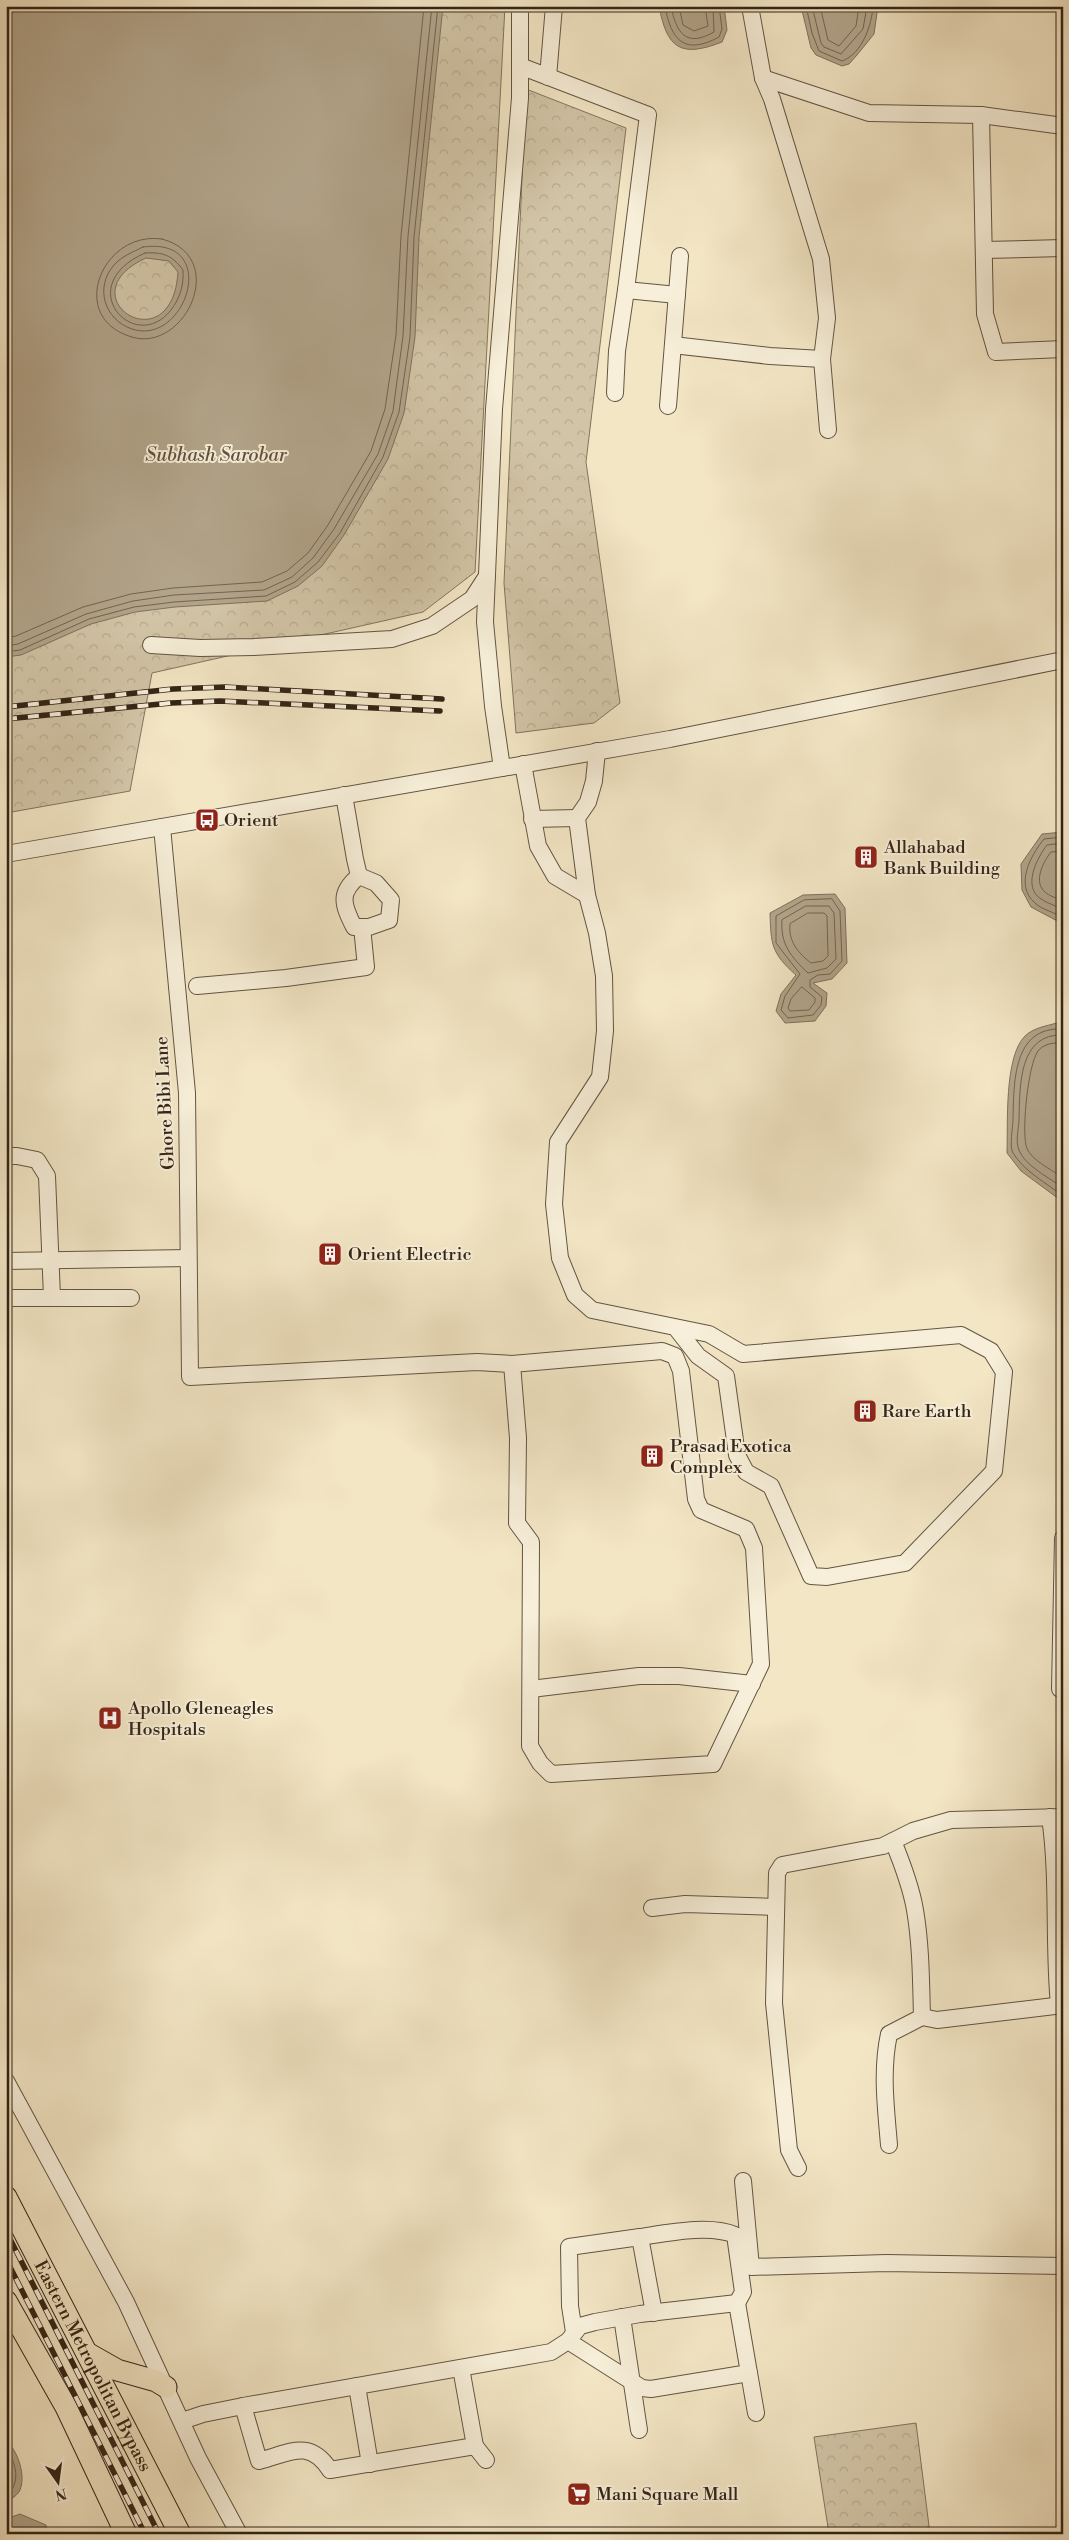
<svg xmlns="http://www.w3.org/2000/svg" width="1069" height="2540" font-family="'Libre Bodoni',serif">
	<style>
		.park { fill: url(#park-crowns); stroke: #82745e }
		.water { fill: #b2a48a; stroke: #7f715c; fill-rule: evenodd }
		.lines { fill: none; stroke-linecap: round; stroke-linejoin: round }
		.shore { stroke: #726450; stroke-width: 1 }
		.minor-casing { stroke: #635442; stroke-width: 18 }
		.major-casing { stroke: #332416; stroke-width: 23 }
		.minor { stroke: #f7efd9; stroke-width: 16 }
		.major { stroke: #f3e6c5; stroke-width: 21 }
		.rail-casing { stroke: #332416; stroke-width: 5.5 }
		.rail { stroke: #f7efd9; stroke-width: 4; stroke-dasharray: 11; stroke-linecap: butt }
		.labels { text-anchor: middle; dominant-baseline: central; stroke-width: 4; stroke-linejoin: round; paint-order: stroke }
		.poi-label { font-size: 18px; fill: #332416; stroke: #f7efd9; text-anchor: start }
		.street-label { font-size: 18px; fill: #332416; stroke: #f7efd9 }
		.water-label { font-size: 19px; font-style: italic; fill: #5f513f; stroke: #f7efd9 }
	</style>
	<defs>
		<pattern id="park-crowns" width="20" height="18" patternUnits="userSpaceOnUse" patternTransform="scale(1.25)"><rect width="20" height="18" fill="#d2c5a7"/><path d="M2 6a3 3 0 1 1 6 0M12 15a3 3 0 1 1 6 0" fill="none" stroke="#b5a98f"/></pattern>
	</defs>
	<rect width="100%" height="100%" fill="#f3e6c5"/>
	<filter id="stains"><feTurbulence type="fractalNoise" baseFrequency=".004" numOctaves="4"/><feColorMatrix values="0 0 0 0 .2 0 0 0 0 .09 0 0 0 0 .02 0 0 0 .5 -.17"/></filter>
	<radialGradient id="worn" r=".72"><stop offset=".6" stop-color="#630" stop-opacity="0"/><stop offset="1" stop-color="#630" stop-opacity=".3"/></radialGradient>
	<!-- park -->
	<g class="park">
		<polygon points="6,6 505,6 475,572 423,612 152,673 130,791 6,813"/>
		<polygon points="526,89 626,128 586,462 620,703 594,723 516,733 504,583"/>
		<polygon points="916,2423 930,2534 829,2534 814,2437"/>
	</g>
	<!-- water -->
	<g class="water">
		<path d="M6,6H443L419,237L415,337L404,413L388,459L344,535L322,566L298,586L267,601L175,607L135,612L91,624L21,655L6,657ZM146,258L169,261L178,272C172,367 63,296 146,258Z"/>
		<path d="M659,6H724L727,30L722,42C681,58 667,49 659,6Z"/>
		<polygon points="801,6 878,6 874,34 857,55 849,64 842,66 816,55 811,48"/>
		<polygon points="1063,832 1063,924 1031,907 1022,890 1021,864 1042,834"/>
		<path d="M835,894L845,908L847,963L832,979L813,983L827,993L826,1006L815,1021L785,1023L776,1011L781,994L796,975C771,953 771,944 770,913L803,895Z"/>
		<path d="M1057,1023L1063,1024V1202L1021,1171L1007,1153C1008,1124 1004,1057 1025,1036C1033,1028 1046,1026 1057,1023Z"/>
		<path d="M6,2440C18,2451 27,2477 19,2492C16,2496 10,2500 6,2503Z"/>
		<polygon points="20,2514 46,2525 47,2534 6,2534 6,2519"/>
	</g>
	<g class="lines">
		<!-- shore -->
		<g class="shore">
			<path d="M665,6C671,40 684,56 719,37L722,29L719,6"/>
			<path d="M671,6C676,33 686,48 714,32L713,6"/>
			<polyline points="679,6 683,25 694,31 708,26 705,6"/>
			<path d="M806,6L812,33L819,51L842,61C862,54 872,25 873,6"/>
			<polyline points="812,6 821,43 824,47 841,54 863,29 867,6"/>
			<polyline points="820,6 828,40 839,46 856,26 859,6"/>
			<path d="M162,239C230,257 185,353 132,337C66,318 102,230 162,239Z"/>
			<path d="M143,247C222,236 186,347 132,329C105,320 94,288 114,265C122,256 133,252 143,247Z"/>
			<path d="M145,253C163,252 172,255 183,270C184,285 180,298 171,310C135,356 70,286 145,253Z"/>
			<polyline points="6,638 16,636 83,607 131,594 173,588 262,582 287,571 308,553 328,525 371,451 385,409 396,335 401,236 424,6"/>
			<polyline points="6,646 18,644 86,614 133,601 174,595 264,590 292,577 313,558 334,529 378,454 393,411 403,336 408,236 432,6"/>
			<polyline points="6,652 20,650 89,619 134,607 174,602 266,596 295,582 318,562 340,533 383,457 399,412 410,337 414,237 438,6"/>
			<path d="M1063,837L1044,839C1031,855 1014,885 1035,903C1042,910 1055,912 1063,918"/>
			<path d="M1063,843L1047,845C1037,858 1022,887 1041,899C1048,904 1056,905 1063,910"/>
			<path d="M1063,851L1051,852C1043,862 1033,882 1045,892C1049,896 1057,898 1063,901"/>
			<polygon points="832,899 840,911 842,961 830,974 818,975 810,980 810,987 822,997 821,1005 813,1015 788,1018 781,1010 785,996 800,974 776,943 776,916 804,900"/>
			<path d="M806,906H829L834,913L836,959L827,968L808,973C791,957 780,944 782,920Z"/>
			<path d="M808,913H824L827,916L828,956L823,961L811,963C798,953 788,941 790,924Z"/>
			<polygon points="802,987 815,998 815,1002 809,1010 790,1011 788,1008 791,999"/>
			<path d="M1063,1029C1012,1026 1014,1084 1013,1119C1013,1128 1009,1146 1013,1153C1024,1171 1046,1183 1063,1196"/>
			<path d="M1063,1035C1018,1033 1020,1087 1019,1119C1019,1127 1015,1142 1019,1150C1025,1166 1050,1178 1063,1188"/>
			<path d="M1063,1043C1055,1042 1043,1044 1038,1051C1028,1065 1022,1128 1026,1145C1028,1159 1053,1170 1063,1178"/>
			<path d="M6,2447C16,2463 22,2483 6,2496"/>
		</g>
		<!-- minor casing -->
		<g class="minor-casing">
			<g id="minor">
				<polyline points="750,6 763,78 772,99 821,259 827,318 822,359 828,430"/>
				<polyline points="520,66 648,115 626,290 677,295"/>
				<polyline points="548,77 554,6"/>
				<polyline points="763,78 869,113 981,115 1063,126"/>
				<polyline points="981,115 985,314 996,352 1063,349"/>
				<polyline points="984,250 1063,248"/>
				<polyline points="673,345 770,356 822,359"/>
				<polyline points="615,393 617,351 626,290"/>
				<polyline points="668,406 680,256"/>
				<polyline points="151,645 200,648 254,647 392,639 432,626 472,599 487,576"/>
				<polyline points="597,751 594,781 588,802 577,818 587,895 597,933 604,976 605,1031 600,1077 558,1142 554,1204 560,1258 575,1295 592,1310 709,1334 743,1354 961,1335 991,1351 1004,1372 994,1471 905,1563 827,1577 811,1576 771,1486 746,1472 737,1455 726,1376 698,1356 676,1328"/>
				<polyline points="523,764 538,846 555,876 587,895"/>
				<polyline points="502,768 493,706 485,622 494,409 520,98 520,6"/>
				<path d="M344,795L355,859L359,876L376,883L391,900L389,920L369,927H354C343,905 338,893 359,876"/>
				<polyline points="532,819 577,818"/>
				<polyline points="162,827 187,1093 190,1377 477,1362 512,1364 662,1351 675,1356 681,1371 696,1499 701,1510 746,1529 754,1548 761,1664 713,1764 551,1774 540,1763 530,1746 531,1542 517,1523 518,1438 512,1364"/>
				<polyline points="6,854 670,739 1063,660"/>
				<polyline points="197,986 286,978 366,967 362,927"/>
				<polyline points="6,1156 17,1156 37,1160 47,1176 52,1297"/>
				<polyline points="6,1261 188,1258"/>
				<polyline points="6,1298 131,1298"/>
				<polyline points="1063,1538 1060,1689 1063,1688"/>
				<polyline points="531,1689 639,1676 679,1676 752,1684"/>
				<path d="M1050,1817C1059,1879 1053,1942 1059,2005"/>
				<polyline points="652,1908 685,1904 776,1907"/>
				<polyline points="922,2017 937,2020 1063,2005"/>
				<polyline points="6,2081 126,2302 198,2458 239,2534"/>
				<path d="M889,2145C886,2108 881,2071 889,2034L922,2017C921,1981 921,1945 915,1910C911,1886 902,1863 893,1841"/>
				<polyline points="798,2168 789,2150 774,2003 777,1873 782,1865 883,1846 913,1831 951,1820 1063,1817"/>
				<polyline points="743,2181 751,2267 886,2263 1063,2266"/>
				<path d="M640,2237C667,2233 710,2224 735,2235L743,2292L737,2303"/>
				<polyline points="622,2317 639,2430"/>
				<polyline points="574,2332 570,2306 569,2247 640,2237 654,2313"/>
				<polyline points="749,2373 756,2413"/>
				<polyline points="357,2386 370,2464"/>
				<path d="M243,2406L259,2461C290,2453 309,2438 330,2470L475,2446L461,2368"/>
				<polyline points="182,2421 203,2414 243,2406 551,2352 568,2341 580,2326 595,2322 640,2314 737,2303 749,2373 651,2389 642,2388 568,2341"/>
				<polyline points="475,2446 486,2460"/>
			</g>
		</g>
		<!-- major casing -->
		<g class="major-casing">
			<g id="major">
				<path id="s1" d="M6,2197L180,2534"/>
				<polyline points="6,2301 66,2407 126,2534"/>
				<polyline points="87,2353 117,2370 156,2381 166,2387"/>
			</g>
		</g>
		<!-- minor -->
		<use href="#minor" class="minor"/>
		<!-- major -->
		<use href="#major" class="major"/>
		<!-- rail casing -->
		<g class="rail-casing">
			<g id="rail">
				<polyline points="6,707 173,689 225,687 442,699"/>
				<polyline points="6,719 171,703 220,701 440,711"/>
				<polyline points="6,2231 159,2534"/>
				<polyline points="6,2259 145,2534"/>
			</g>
		</g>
		<!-- rail -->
		<use href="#rail" class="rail"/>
	</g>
	<!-- icons -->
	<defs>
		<g id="bus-square" transform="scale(1.25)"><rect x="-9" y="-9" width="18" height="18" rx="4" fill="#8f2418" stroke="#f7efd9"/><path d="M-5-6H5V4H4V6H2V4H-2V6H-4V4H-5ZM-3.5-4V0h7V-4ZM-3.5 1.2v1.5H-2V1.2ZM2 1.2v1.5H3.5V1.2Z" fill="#fff"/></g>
		<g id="building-square" transform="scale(1.25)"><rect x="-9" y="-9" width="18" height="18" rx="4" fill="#8f2418" stroke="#f7efd9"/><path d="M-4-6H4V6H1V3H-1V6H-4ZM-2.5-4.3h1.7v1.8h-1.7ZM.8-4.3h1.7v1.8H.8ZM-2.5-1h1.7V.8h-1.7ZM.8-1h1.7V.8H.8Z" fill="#fff"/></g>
		<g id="hospital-square" transform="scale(1.25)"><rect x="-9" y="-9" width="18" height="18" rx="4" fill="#8f2418" stroke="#f7efd9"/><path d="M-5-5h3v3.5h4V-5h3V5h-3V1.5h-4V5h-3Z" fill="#fff"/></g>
		<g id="supermarket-square" transform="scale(1.25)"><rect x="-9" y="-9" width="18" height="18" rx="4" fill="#8f2418" stroke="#f7efd9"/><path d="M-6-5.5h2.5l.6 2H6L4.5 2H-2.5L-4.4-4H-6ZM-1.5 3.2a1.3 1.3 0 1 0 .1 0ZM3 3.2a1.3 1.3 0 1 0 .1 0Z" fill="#fff"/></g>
	</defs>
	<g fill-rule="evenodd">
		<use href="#bus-square" x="207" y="820"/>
		<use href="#building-square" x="866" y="857"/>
		<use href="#building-square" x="330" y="1254"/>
		<use href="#building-square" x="865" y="1411"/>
		<use href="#building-square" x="652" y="1456"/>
		<use href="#hospital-square" x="110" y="1718"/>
		<use href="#supermarket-square" x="579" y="2494"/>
	</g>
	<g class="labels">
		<!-- poi labels -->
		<g class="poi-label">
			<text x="224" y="820">Orient</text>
			<text x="884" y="847">Allahabad<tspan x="884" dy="21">Bank Building</tspan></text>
			<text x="348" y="1254">Orient Electric</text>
			<text x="882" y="1411">Rare Earth</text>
			<text x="670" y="1446">Prasad Exotica<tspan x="670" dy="21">Complex</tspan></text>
			<text x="128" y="1708">Apollo Gleneagles<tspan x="128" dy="21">Hospitals</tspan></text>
			<text x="596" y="2494">Mani Square Mall</text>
		</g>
		<!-- street labels -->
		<g class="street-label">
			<text transform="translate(165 1103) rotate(-93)">Ghore Bibi Lane</text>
			<text stroke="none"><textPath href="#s1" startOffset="190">Eastern Metropolitan Bypass</textPath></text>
		</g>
		<!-- water labels -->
		<g class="water-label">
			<text x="216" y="455">Subhash Sarobar</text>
		</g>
	</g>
	<!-- margin -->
	<rect width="1069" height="2540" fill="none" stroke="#f3e6c5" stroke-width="25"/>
	<rect x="8" y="8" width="1054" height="2525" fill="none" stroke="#332416" stroke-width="2.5"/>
	<rect x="12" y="12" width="1044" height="2515" fill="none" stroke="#332416"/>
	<!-- north arrow -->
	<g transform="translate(58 2482) rotate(166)" stroke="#f7efd9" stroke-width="4" paint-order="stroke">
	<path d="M0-4L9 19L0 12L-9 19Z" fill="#332416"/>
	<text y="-8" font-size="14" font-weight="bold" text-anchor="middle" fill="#332416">N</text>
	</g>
	<rect width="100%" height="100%" filter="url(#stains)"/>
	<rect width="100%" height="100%" fill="url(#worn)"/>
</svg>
